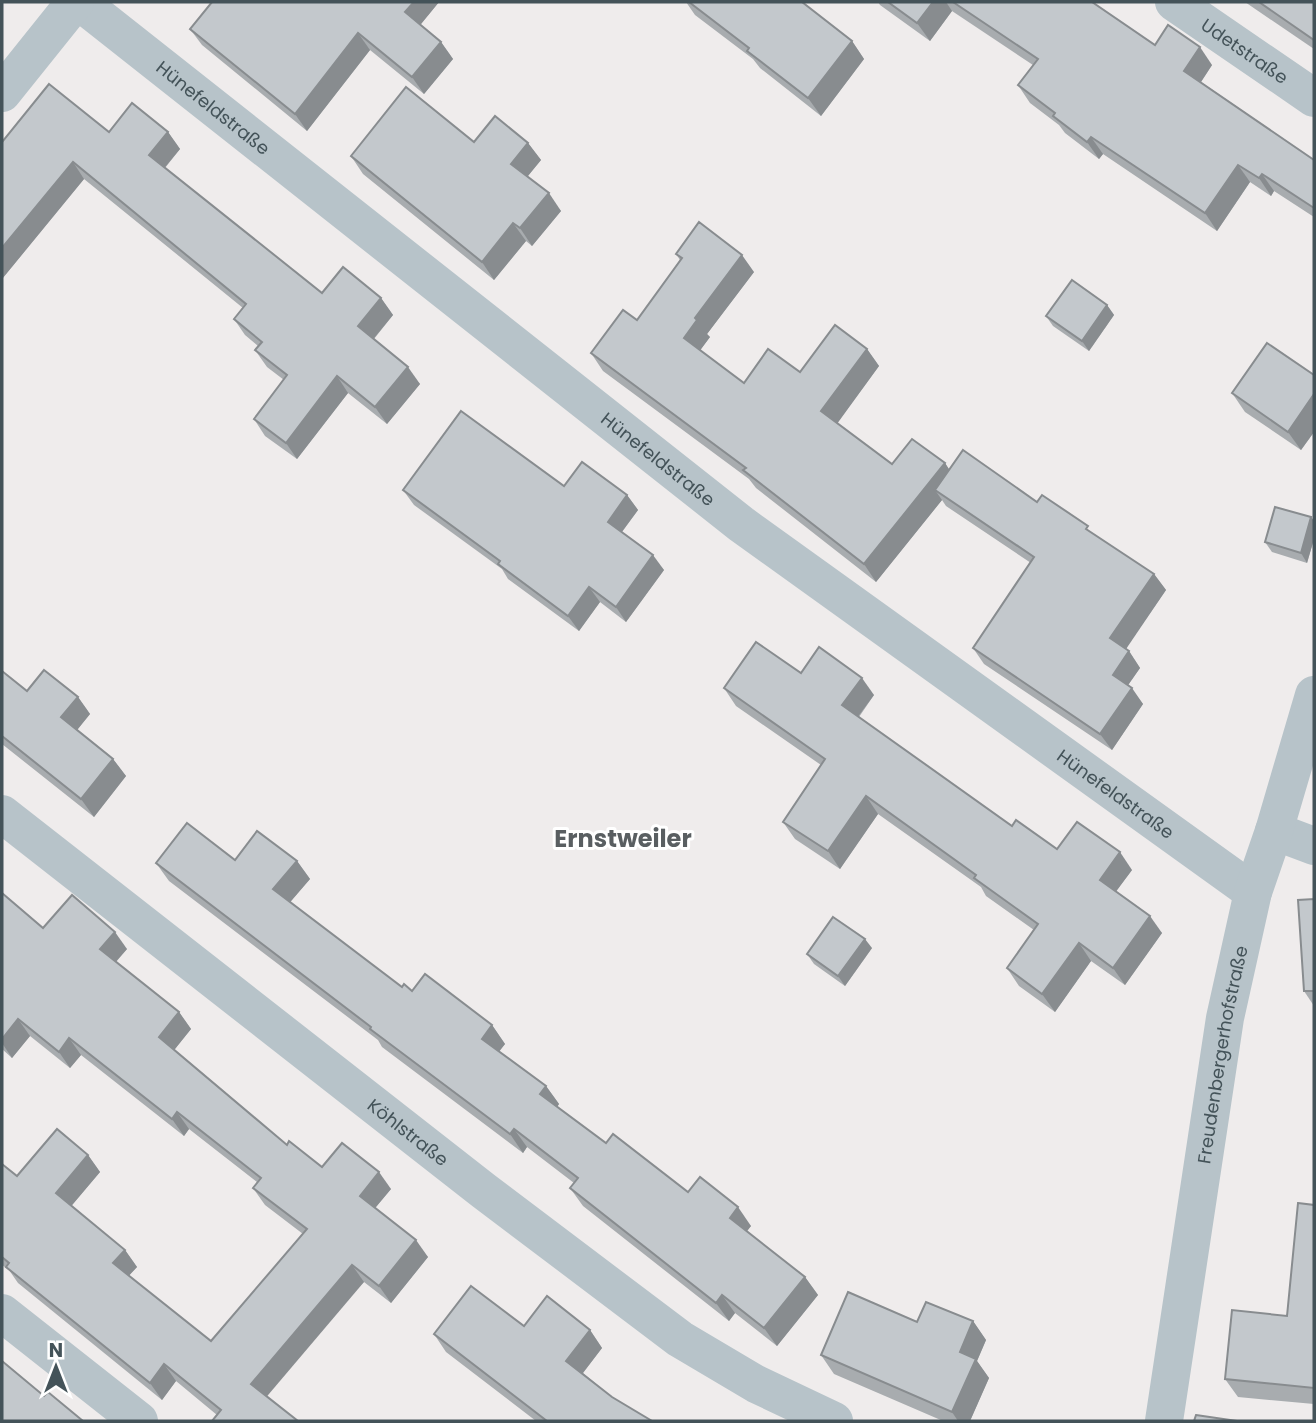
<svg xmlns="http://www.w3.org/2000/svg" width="1316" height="1423" font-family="Poppins,sans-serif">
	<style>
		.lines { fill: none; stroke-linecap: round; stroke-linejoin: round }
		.minor { stroke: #b7c3c9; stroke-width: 38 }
		.wall { fill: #a8acaf }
		.shaded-wall { fill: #888c8f }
		.building { fill: #c3c8cc; stroke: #888c8f; stroke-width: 2 }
		.labels { text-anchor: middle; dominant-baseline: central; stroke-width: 6; stroke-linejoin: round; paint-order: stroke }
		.street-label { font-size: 18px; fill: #445359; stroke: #fff }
		.district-label { font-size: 24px; font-weight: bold; fill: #595e61; stroke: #fff }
	</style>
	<rect width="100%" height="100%" fill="#efecec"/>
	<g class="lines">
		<!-- minor -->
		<g class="minor">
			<path id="s1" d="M80,2L741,524L1253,892"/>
			<path id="s2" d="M1174,2L1314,98"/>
			<polyline points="2,93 75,2"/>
			<path id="s3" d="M2,814L484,1191L680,1339L756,1384L834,1421"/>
			<polyline points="1274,831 1314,846"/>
			<polyline points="2,1313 139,1421"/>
			<path id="s4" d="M1164,1421L1225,1018L1253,892L1274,831L1314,695"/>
		</g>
	</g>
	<!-- wall -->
	<g class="wall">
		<polygon points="212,2 439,2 420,25 441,42 453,59 424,94 370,50 307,131 202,45 190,29"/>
		<polygon points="686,2 802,2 852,41 864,59 821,116 760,68 753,59 695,15"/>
		<polygon points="878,2 1092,2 1155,45 1212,65 1201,82 1314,160 1314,217 1274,191 1271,196 1250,182 1217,231 1103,154 1099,159 1065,133 1059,125 1030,103 1018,85 1033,65 952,11 930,41 880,5"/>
		<polygon points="1245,2 1314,2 1314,49"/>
		<polygon points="109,132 168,132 180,149 165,168 322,293 381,298 393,315 374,339 420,384 387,424 348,393 297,459 265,436 254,419 284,380 267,367 255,350 258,346 245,335 234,319 243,308 84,179 2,279 2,142"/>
		<polygon points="474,142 528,143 541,160 527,177 561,211 532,246 526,241 494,280 363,174 351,156"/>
		<polygon points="676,254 754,272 707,334 710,337 700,350 744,383 800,372 867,349 879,366 837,423 892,464 945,463 949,470 1037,502 1094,534 1154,574 1166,590 1125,649 1129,651 1140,668 1128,685 1143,704 1112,750 984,664 973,648 1031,563 946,506 942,500 876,582 756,488 749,479 603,371 591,353 637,320 680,260"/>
		<polygon points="1107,305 1114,315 1089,351 1053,326 1046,316"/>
		<polygon points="1314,375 1314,432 1301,450 1245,412 1232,393"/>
		<polygon points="564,486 627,495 638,510 622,532 664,570 626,622 600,602 579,631 508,579 502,569 414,505 403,490"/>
		<polygon points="1311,517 1314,521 1314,539 1307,563 1272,552 1265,542"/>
		<polygon points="2,671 27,691 78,697 90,714 77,730 113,759 126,776 94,817 2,744"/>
		<polygon points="801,673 874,695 859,717 1012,826 1057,849 1132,870 1116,891 1162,933 1125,985 1091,961 1055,1012 1019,986 1007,968 1034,930 986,896 981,887 878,814 840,869 795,839 783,822 821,765 736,706 724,688"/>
		<polygon points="235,860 297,861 310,879 290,902 402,987 412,991 492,1025 505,1044 499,1051 546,1086 559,1104 557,1107 606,1143 688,1192 751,1226 747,1231 805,1277 818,1295 777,1346 735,1313 729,1321 583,1206 570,1188 574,1183 527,1147 523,1153 382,1047 378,1040 169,881 156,863"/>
		<polygon points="2,893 43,928 127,949 116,962 179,1012 191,1029 174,1050 287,1145 322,1167 391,1189 375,1208 428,1257 391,1303 364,1282 217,1415 176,1381 162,1400 18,1283 9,1270 2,1265 2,1164 17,1176 88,1155 100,1172 71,1206 125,1250 137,1267 128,1276 211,1341 303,1234 265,1205 253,1188 257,1182 189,1129 184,1136 81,1055 70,1068 30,1036 12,1058 2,1049"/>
		<polygon points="1314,899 1314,1006 1304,991"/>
		<polygon points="872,948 845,986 814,964 807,954"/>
		<polygon points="1314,1205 1314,1404 1238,1397 1225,1379 1287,1316"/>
		<polygon points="973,1321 986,1340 977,1361 989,1378 970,1421 943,1421 834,1374 821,1355 917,1322"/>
		<polygon points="524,1326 590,1330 602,1348 583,1373 612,1397 652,1421 536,1421 446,1352 434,1334"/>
	</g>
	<!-- shaded-wall -->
	<g class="shaded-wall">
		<polygon points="414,2 439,2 417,29 405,12"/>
		<polygon points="933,2 946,2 952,11 930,41 917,23"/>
		<polygon points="358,33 370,50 307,131 295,114"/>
		<polygon points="852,41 864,59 821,116 808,98"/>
		<polygon points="441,42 453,59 424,94 412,77"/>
		<polygon points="1200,47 1212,65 1197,88 1184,71"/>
		<polygon points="168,132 180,149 161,172 149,155"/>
		<polygon points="1091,137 1103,154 1099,159 1087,142"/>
		<polygon points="528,143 541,160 523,182 511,164"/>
		<polygon points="73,162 84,179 2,279 2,248"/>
		<polygon points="1238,165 1250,182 1217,231 1205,213"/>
		<polygon points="1262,174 1274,191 1271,196 1259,178"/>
		<polygon points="549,193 561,211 532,246 520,228"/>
		<polygon points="513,223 526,241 494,280 482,262"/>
		<polygon points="742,255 754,272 707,334 710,337 696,356 684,338 695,318"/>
		<polygon points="381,298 393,315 370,343 358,326"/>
		<polygon points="1107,305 1114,315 1089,351 1082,341"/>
		<polygon points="867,349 879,366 834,428 821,411"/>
		<polygon points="408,367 420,384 387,424 375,407"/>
		<polygon points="337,376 348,393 297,459 286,443"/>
		<polygon points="1314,394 1314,432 1301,450 1288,432"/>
		<polygon points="945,463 957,481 935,490 942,500 876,582 864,564"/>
		<polygon points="627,495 638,510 618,537 608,522"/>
		<polygon points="1311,517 1314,521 1314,539 1307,563 1301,553"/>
		<polygon points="653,555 664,570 626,622 616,607"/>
		<polygon points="1154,574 1166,590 1122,655 1110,638"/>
		<polygon points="589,587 600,602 579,631 568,616"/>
		<polygon points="1129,651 1140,668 1124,691 1113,675"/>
		<polygon points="862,678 874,695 854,722 842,705"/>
		<polygon points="1132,688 1143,704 1112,750 1100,734"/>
		<polygon points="78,697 90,714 73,735 61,717"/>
		<polygon points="113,759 126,776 94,817 81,799"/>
		<polygon points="866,796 878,814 840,869 828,851"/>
		<polygon points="1120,852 1132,870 1112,897 1100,880"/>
		<polygon points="297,861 310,879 286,907 273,889"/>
		<polygon points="1150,916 1162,933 1125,985 1113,968"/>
		<polygon points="115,932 127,949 112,966 100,949"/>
		<polygon points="865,939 872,948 845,986 838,976"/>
		<polygon points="1079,943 1091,961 1055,1012 1042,994"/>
		<polygon points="179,1012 191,1029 171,1054 159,1037"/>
		<polygon points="18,1019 30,1036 12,1058 2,1043 2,1039"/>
		<polygon points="492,1025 505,1044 495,1057 482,1039"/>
		<polygon points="69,1038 81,1055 70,1068 59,1052"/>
		<polygon points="546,1086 559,1104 553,1113 540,1094"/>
		<polygon points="177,1112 189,1129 184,1136 172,1119"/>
		<polygon points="514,1129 527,1147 523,1153 510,1134"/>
		<polygon points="88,1155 100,1172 68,1210 56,1193"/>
		<polygon points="379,1172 391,1189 371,1213 360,1196"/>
		<polygon points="738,1207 751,1226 743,1236 730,1218"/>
		<polygon points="416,1240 428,1257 391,1303 379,1286"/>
		<polygon points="125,1250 137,1267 125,1280 113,1263"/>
		<polygon points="352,1265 364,1282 263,1401 251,1384"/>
		<polygon points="805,1277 818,1295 777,1346 764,1328"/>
		<polygon points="722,1295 735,1313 729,1321 716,1303"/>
		<polygon points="973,1321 986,1340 977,1361 989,1378 970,1421 958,1421 952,1412 960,1352"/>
		<polygon points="590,1330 602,1348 579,1378 566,1361"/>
		<polygon points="164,1364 176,1381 162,1400 150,1383"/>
	</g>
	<!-- building -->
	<g class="building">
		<polygon points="212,2 414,2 405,12 441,42 412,77 358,33 295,114 190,29"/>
		<polygon points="689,2 802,2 852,41 808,98 747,51 749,48"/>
		<polygon points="888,2 933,2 917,23"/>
		<polygon points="953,2 1092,2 1155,45 1168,25 1200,47 1184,71 1314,160 1314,208 1262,174 1259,178 1238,165 1205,213 1091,137 1087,142 1053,116 1055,113 1018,85 1038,59"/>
		<polygon points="1259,2 1314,2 1314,40"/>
		<polygon points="49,84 109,132 132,103 168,132 149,155 322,293 343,267 381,298 358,326 408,367 375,407 337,376 286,443 254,419 287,375 255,350 262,342 234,319 246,304 73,162 2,248 2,142"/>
		<polygon points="406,87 474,142 495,116 528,143 511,164 549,193 520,228 513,223 482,262 351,156"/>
		<polygon points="699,222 742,255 695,318 697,320 684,338 744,383 768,349 800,372 835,325 867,349 821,411 892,464 912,439 945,463 864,564 743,470 746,468 591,353 623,310 637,320 682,258 676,254"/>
		<polygon points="1072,280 1107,305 1082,341 1046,316"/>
		<polygon points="1267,343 1314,375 1314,394 1288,432 1232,393"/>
		<polygon points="461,411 564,486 582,462 627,495 608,522 653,555 616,607 589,587 568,616 498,564 500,561 403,490"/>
		<polygon points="963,450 1037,502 1042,495 1088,526 1086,529 1154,574 1110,638 1129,651 1113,675 1132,688 1100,734 973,648 1034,557 935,490"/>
		<polygon points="1275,507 1311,517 1301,553 1265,542"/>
		<polygon points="756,642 801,673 819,647 862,678 842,705 1012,826 1016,820 1057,849 1077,822 1120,852 1100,880 1150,916 1113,968 1079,943 1042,994 1007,968 1038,924 974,878 976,875 866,796 828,851 783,822 825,759 724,688"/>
		<polygon points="44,670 78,697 61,717 113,759 81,799 2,736 2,671 27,691"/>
		<polygon points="187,823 235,860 257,831 297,861 273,889 402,987 404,984 412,991 425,974 492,1025 482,1039 546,1086 540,1094 606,1143 613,1134 688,1192 700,1177 738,1207 730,1218 805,1277 764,1328 722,1295 716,1303 570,1188 578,1178 514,1129 510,1134 370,1029 371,1027 156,863"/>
		<polygon points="2,893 43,928 72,895 115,932 100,949 179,1012 159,1037 287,1145 289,1141 322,1167 342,1143 379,1172 360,1196 416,1240 379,1286 352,1265 251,1384 298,1421 212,1421 221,1410 164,1364 150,1383 6,1267 9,1263 2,1257 2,1164 17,1176 57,1129 88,1155 56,1193 125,1250 113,1263 211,1341 307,1229 253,1188 261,1178 177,1112 172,1119 69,1038 59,1052 18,1019 2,1039"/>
		<polygon points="1314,899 1314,991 1304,991 1298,900"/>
		<polygon points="833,917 865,939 838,976 807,954"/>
		<polygon points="1298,1203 1314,1205 1314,1388 1225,1379 1232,1310 1287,1316"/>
		<polygon points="471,1286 524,1326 547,1296 590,1330 566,1361 612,1397 652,1421 547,1421 434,1334"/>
		<polygon points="848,1292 917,1322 926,1302 973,1321 960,1352 976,1359 952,1412 821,1355"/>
		<polygon points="2,1361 44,1396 48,1392 83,1421 2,1421"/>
		<polygon points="1196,1415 1237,1421 1194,1421"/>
	</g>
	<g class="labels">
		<!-- street labels -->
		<g class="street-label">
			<text stroke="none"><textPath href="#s2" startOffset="86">Udetstraße</textPath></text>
			<text stroke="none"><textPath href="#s1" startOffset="170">Hünefeldstraße</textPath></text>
			<text stroke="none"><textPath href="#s1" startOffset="737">Hünefeldstraße</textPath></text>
			<text stroke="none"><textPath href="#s1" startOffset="1304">Hünefeldstraße</textPath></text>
			<text stroke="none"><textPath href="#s4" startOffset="371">Freudenbergerhofstraße</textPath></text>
			<text stroke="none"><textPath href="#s3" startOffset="516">Köhlstraße</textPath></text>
		</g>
		<!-- district labels -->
		<g class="district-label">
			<text x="623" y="838">Ernstweiler</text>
		</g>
	</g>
	<!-- border -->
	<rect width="1316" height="1423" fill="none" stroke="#445359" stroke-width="7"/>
	<!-- north arrow -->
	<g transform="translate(56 1367)" stroke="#ffffff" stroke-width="5" paint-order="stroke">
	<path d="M0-5L12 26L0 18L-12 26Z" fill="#445359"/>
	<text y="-10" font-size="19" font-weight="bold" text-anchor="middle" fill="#445359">N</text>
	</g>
</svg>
